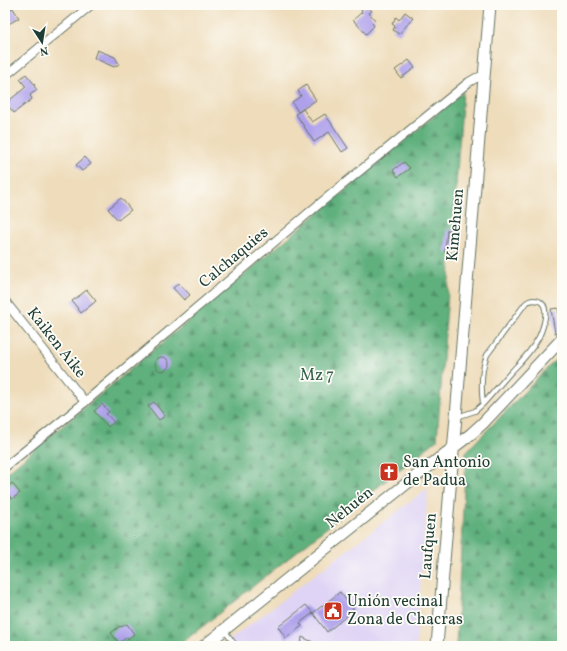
<svg xmlns="http://www.w3.org/2000/svg" width="567" height="651" font-family="Vollkorn,serif">
	<style>
		.built { fill: #dfd4f5 }
		.forest { fill: url(#forest-firs); stroke: #3f7658 }
		.building { fill: #aea0eb }
		.lines { fill: none; stroke-linecap: round; stroke-linejoin: round }
		.lane-casing { stroke: #677563; stroke-width: 6 }
		.street-casing { stroke: #677563; stroke-width: 10 }
		.secondary-casing { stroke: #677563; stroke-width: 13 }
		.lane { stroke: #fff; stroke-width: 4 }
		.street { stroke: #fff; stroke-width: 8 }
		.secondary { stroke: #fff; stroke-width: 11 }
		.labels { text-anchor: middle; dominant-baseline: central; stroke-width: 3.5; stroke-linejoin: round; paint-order: stroke }
		.street-label { font-size: 16px; fill: #1f3d34; stroke: #fdfcf7 }
		.park-label { font-size: 16px; fill: #34614c; stroke: #fdfcf7 }
		.poi-label { font-size: 16px; fill: #1f3d34; stroke: #fdfcf7; text-anchor: start }
	</style>
	<defs>
		<pattern id="forest-firs" width="22" height="20" patternUnits="userSpaceOnUse"><rect width="22" height="20" fill="#5fb07d"/><path d="M5 1l3.5 6h-7zM16 11l3.5 6h-7z" fill="#4e9067"/></pattern>
	</defs>
	<rect width="100%" height="100%" fill="#fdfcf7"/>
	<filter id="ink" filterUnits="userSpaceOnUse"><feTurbulence type="fractalNoise" baseFrequency=".025" numOctaves="2"/><feDisplacementMap in="SourceGraphic" scale="8" xChannelSelector="R" yChannelSelector="G"/><feConvolveMatrix kernelMatrix="1 2 1 2 8 2 1 2 1" color-interpolation-filters="sRGB"/></filter>
	<filter id="wash" filterUnits="userSpaceOnUse"><feTurbulence type="fractalNoise" baseFrequency=".012" numOctaves="4" result="noise"/><feDisplacementMap in="SourceGraphic" scale="16" xChannelSelector="R" yChannelSelector="G"/><feGaussianBlur stdDeviation="0.9" result="paint"/><feColorMatrix in="noise" values="0 0 0 0 0 0 0 0 0 0 0 0 0 0 0 0 0 1.4 0 .05"/><feComposite in="paint" operator="in"/></filter>
	<g filter="url(#wash)">
		<rect width="100%" height="100%" fill="#eedcba"/>
		<!-- built -->
		<polygon class="built" points="428,488 416,646 222,646"/>
		<!-- forest -->
		<g class="forest">
			<polygon points="463,92 437,440 178,646 5,646 5,474"/>
			<polygon points="562,353 562,646 456,646 466,452"/>
		</g>
		<g id="blocks">
			<!-- building -->
			<g class="building">
				<polygon points="367,5 372,11 369,13 375,20 372,23 374,26 366,34 353,20 362,12 361,10"/>
				<polygon points="13,8 19,18 5,26 5,12"/>
				<polygon points="405,12 413,18 399,34 393,30 395,26 392,24 396,17 399,20"/>
				<polygon points="97,50 115,57 119,64 114,67 94,58"/>
				<polygon points="409,60 415,68 401,78 395,70"/>
				<polygon points="26,74 35,85 34,86 37,90 30,95 32,99 14,113 6,103 26,87 20,79"/>
				<polygon points="306,85 316,100 298,112 292,102 301,96 298,91"/>
				<polygon points="303,109 312,122 325,114 348,148 342,152 329,132 314,142 296,114"/>
				<polygon points="85,157 91,164 82,171 76,165"/>
				<polygon points="404,162 410,168 398,177 393,170"/>
				<polygon points="121,198 131,210 118,220 108,209"/>
				<polygon points="447,230 457,230 455,253 445,252"/>
				<polygon points="179,283 190,295 184,300 173,288"/>
				<polygon points="87,290 96,301 81,313 72,301"/>
				<polygon points="558,308 562,332 555,333 551,309"/>
				<circle cx="162" cy="364" r="7"/>
				<polygon points="154,402 165,416 159,420 148,406"/>
				<polygon points="102,404 109,412 106,414 114,422 108,427 94,411"/>
				<polygon points="12,483 20,493 12,499 5,490 5,489"/>
				<polygon points="340,592 354,610 327,632 313,613"/>
				<polygon points="306,605 313,613 300,623 302,626 286,638 278,627"/>
				<polygon points="127,624 134,634 128,639 127,637 119,643 111,633 120,626 121,627"/>
				<polygon points="302,637 321,646 301,646"/>
			</g>
		</g>
	</g>
	<g filter="url(#ink)">
		<use href="#blocks" fill-opacity="0" stroke="#677563" stroke-width="1"/>
		<g class="lines">
			<!-- lane casing -->
			<g class="lane-casing">
				<g id="lane">
					<path d="M457,417L475,411L483,404C493,393 502,382 512,371C522,361 532,350 539,337C543,328 551,306 539,301C533,299 529,300 525,304L487,355C481,370 481,388 483,404"/>
					<polyline points="224,630 236,646"/>
				</g>
			</g>
			<!-- street casing -->
			<g class="street-casing">
				<g id="street">
					<polyline points="5,76 91,5"/>
					<polyline points="5,301 85,402"/>
					<polyline points="5,467 85,402 318,205 469,82 476,78 484,76"/>
				</g>
			</g>
			<!-- secondary casing -->
			<g class="secondary-casing">
				<g id="secondary">
					<polyline points="204,646 406,484 471,434 483,423 562,339"/>
					<polyline points="437,646 490,5"/>
				</g>
			</g>
			<!-- lane -->
			<use href="#lane" class="lane"/>
			<!-- street -->
			<use href="#street" class="street"/>
			<!-- secondary -->
			<use href="#secondary" class="secondary"/>
		</g>
	</g>
	<!-- icons -->
	<defs>
		<g id="church-square" transform="scale(1)"><rect x="-9" y="-9" width="18" height="18" rx="4" fill="#c8321e" stroke="#fdfcf7"/><path d="M-1.2-6h2.4v3.5h3.3v2.4h-3.3V6h-2.4V-.1h-3.3v-2.4h3.3Z" fill="#fff"/></g>
		<g id="civic-square" transform="scale(1)"><rect x="-9" y="-9" width="18" height="18" rx="4" fill="#c8321e" stroke="#fdfcf7"/><path d="M-.6-6.5H3V-4.5H.6V-3L4-1V1h2V6H-6V1h2V-1L-.6-3ZM-1.2 2.5V6h2.4V2.5Z" fill="#fff"/></g>
	</defs>
	<g fill-rule="evenodd">
		<use href="#church-square" x="389" y="472"/>
		<use href="#civic-square" x="333" y="611"/>
	</g>
	<g class="labels">
		<!-- street labels -->
		<g class="street-label">
			<text transform="translate(456 225) rotate(-85)">Kimehuen</text>
			<text transform="translate(234 258) rotate(-40)">Calchaquies</text>
			<text transform="translate(56 343) rotate(52)">Kaiken Aike</text>
			<text transform="translate(350 508) rotate(-39)">Nehuén</text>
			<text transform="translate(429 546) rotate(-85)">Laufquen</text>
		</g>
		<!-- park labels -->
		<g class="park-label">
			<text x="317" y="376">Mz 7</text>
		</g>
		<!-- poi labels -->
		<g class="poi-label">
			<text x="403" y="463">San Antonio<tspan x="403" dy="18">de Padua</tspan></text>
			<text x="347" y="602">Unión vecinal<tspan x="347" dy="18">Zona de Chacras</tspan></text>
		</g>
	</g>
	<!-- margin -->
	<rect width="567" height="651" fill="none" stroke="#fdfcf7" stroke-width="20"/>
	<!-- north arrow -->
	<g transform="translate(42 42) rotate(168)" stroke="#fdfcf7" stroke-width="3" paint-order="stroke">
	<path d="M0-3L7 15L0 10L-7 15Z" fill="#1f3d34"/>
	<text y="-6" font-size="11" font-weight="bold" text-anchor="middle" fill="#1f3d34">N</text>
	</g>
</svg>
